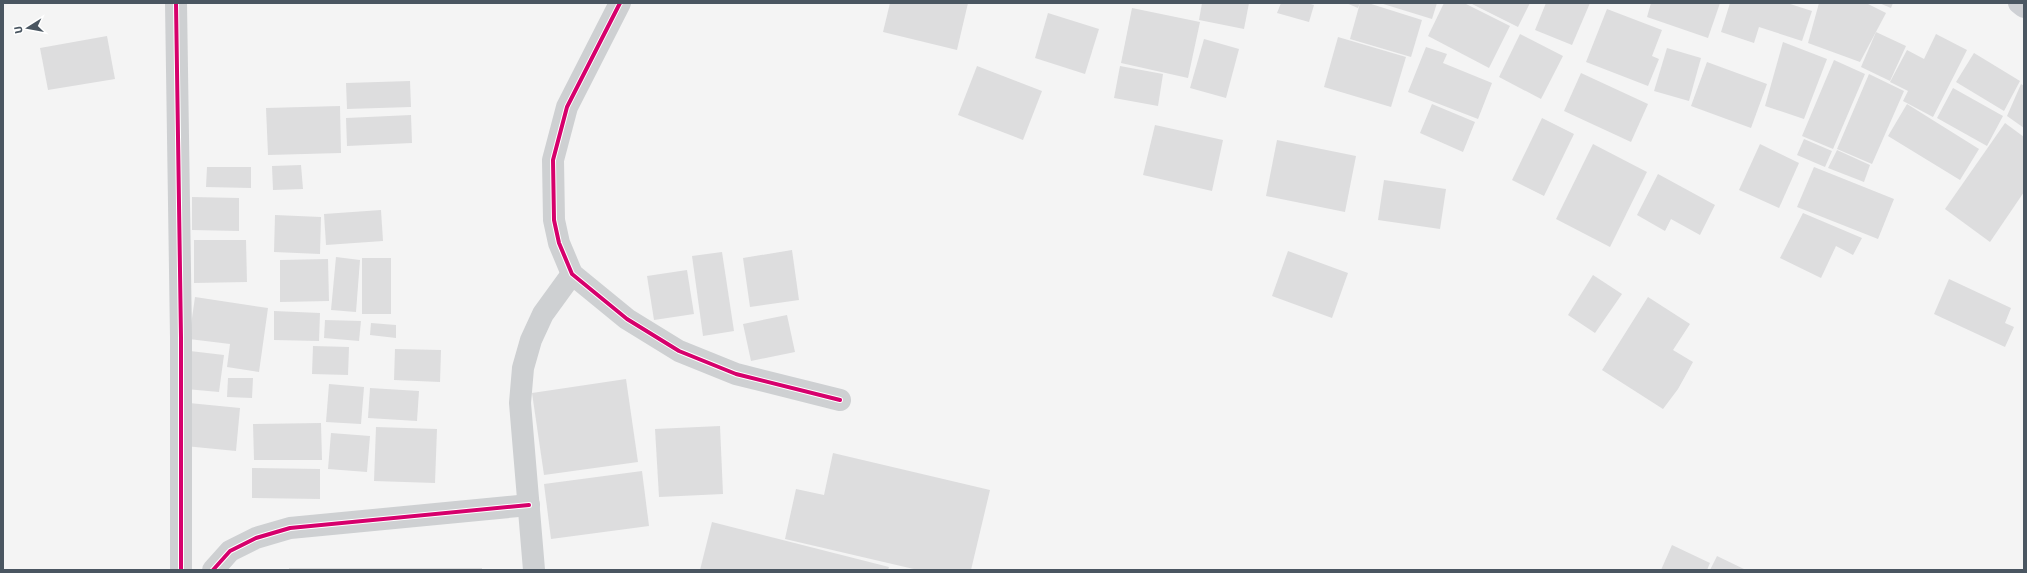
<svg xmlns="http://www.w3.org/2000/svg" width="2027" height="573" font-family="Signika,sans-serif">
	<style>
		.building { fill: #ddddde }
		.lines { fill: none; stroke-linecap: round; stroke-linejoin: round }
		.street { stroke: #ced0d2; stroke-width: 22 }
		.secondary { stroke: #ced0d4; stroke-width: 22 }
		.cycleway-casing { stroke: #fff; stroke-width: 6 }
		.cycleway { stroke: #d6006c; stroke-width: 4 }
	</style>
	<rect width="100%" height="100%" fill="#f4f4f4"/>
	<!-- building -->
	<g class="building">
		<polygon points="890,3 968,3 957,50 883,32"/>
		<polygon points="1202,3 1249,3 1244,29 1199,20"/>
		<polygon points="1281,3 1307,3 1314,5 1309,22 1277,13"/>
		<polygon points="1346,3 1360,3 1358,8"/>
		<polygon points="1360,3 1368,3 1422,20 1411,57 1350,39"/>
		<polygon points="1380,3 1437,3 1432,19"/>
		<polygon points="1444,3 1464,3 1510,26 1489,68 1428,36"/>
		<polygon points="1470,3 1530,3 1518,27"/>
		<polygon points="1546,3 1590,3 1572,45 1535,30"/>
		<polygon points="1651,3 1720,3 1708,38 1647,17"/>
		<polygon points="1730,3 1787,3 1812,11 1802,41 1759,27 1754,43 1721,32"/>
		<polygon points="1819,3 1866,3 1886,13 1860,62 1808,43"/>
		<polygon points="1879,3 1893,3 1891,8"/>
		<polygon points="1132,8 1200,22 1188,78 1121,63"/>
		<polygon points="1607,9 1662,30 1652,56 1659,59 1648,86 1586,62"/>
		<polygon points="1048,13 1099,29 1085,74 1035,58"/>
		<polygon points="1876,32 1906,46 1890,81 1861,67"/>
		<polygon points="1520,34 1563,56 1541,99 1499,77"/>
		<polygon points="1936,34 1967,50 1933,117 1903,101 1908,91 1890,82 1907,50 1924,59"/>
		<polygon points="107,36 115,79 48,90 40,48"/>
		<polygon points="1338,37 1406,57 1391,107 1324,87"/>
		<polygon points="1204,39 1239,49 1226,98 1190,88"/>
		<polygon points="1783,42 1827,59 1804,119 1765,106"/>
		<polygon points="1426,47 1447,54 1443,63 1492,83 1478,119 1408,92"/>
		<polygon points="1667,48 1701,58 1689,101 1654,91"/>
		<polygon points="1974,53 2020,81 2004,111 1956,82"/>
		<polygon points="1834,60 1865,74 1833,149 1802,136"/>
		<polygon points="1707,62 1767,84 1751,128 1691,106"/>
		<polygon points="977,66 1042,91 1023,140 958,115"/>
		<polygon points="1120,66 1163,74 1158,106 1114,98"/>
		<polygon points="1581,73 1648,104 1631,142 1564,111"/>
		<polygon points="1869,74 1904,91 1872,164 1837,149"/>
		<polygon points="410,81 411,107 347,109 346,83"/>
		<polygon points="2021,84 2024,86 2024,128 2007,116"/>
		<polygon points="1953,88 2003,116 1987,146 1937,118"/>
		<polygon points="1432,104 1475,122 1463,152 1420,133"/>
		<polygon points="1907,104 1979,149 1960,180 1888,136"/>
		<polygon points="340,106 341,153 268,155 266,108"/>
		<polygon points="411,115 412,143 347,146 346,118"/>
		<polygon points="1542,118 1574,134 1544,196 1512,180"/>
		<polygon points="2005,123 2024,137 2024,192 1990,242 1945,209"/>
		<polygon points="1155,125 1223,140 1212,191 1143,175"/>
		<polygon points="1804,139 1832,151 1825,167 1797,155"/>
		<polygon points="1277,140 1356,156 1345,212 1266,196"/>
		<polygon points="1593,144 1647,172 1610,247 1556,219"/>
		<polygon points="1760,144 1799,163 1779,208 1739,190"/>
		<polygon points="1837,150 1870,165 1864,182 1828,168"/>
		<polygon points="301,165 303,189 273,190 272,166"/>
		<polygon points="207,167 251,167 251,188 206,187"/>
		<polygon points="1814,167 1894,199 1878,239 1797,207"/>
		<polygon points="1658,174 1715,205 1700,235 1671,219 1665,231 1637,215"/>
		<polygon points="1384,180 1446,189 1440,229 1378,220"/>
		<polygon points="192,197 239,198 239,231 192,230"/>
		<polygon points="381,210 383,241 326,245 324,214"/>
		<polygon points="1803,213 1862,238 1853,255 1836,246 1821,278 1780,258"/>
		<polygon points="275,215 321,217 320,254 274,252"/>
		<polygon points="194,240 246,240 247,282 194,283"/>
		<polygon points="792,250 799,300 750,307 743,258"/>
		<polygon points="1288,251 1348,273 1332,318 1272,296"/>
		<polygon points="722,252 734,331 703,336 692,256"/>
		<polygon points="336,257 360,260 356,312 331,310"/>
		<rect x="362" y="258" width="29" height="56"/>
		<polygon points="328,259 329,301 280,302 280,260"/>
		<polygon points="687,270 694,314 654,320 647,276"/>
		<polygon points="1593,275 1622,294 1595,333 1568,315"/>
		<polygon points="1949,279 2011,308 2005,323 2014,327 2005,347 1934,314"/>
		<polygon points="195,297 268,308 259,372 227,367 230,344 189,339"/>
		<polygon points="1648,297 1690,324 1673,350 1693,362 1678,389 1663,409 1602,370"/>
		<polygon points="274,311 320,313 319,341 274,340"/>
		<polygon points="787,315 795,352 751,361 743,324"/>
		<polygon points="325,320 361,321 359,341 324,338"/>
		<polygon points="371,323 396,325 396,338 370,335"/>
		<polygon points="313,346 349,347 348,375 312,374"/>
		<polygon points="395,349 441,350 440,382 394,380"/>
		<polygon points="190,351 224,355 219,392 186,389"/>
		<polygon points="228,378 253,378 252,398 227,397"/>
		<polygon points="626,379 638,462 544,475 532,393"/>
		<polygon points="329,384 364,387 361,424 326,422"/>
		<polygon points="370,388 419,391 417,421 368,418"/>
		<polygon points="189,403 240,408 236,451 185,446"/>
		<polygon points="321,423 322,460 254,460 253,424"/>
		<polygon points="720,426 723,494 659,497 655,429"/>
		<polygon points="376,427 437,429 435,483 374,481"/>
		<polygon points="331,433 370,436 367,472 328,469"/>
		<polygon points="833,453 990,490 971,570 918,570 785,539 796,489 824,495"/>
		<polygon points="252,468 320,469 320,499 252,498"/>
		<polygon points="642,471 649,526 551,539 544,484"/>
		<polygon points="712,522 889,567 888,570 700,570"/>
		<polygon points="1672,545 1710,563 1707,570 1661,570"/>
		<polygon points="1717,556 1746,570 1710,570"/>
		<rect x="289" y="568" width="193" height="2"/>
	</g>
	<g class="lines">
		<!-- street -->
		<g class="street">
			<polyline points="176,3 181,337 181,570"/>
			<polyline points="620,3 567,107 553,160 554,220 559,243 572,274 627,319 679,351 736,374 840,400"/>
			<polyline points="213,570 230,551 256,538 290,528 529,505"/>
			<polyline points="534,570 520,403 523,368 531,340 543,314 572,274"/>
		</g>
		<!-- secondary -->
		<polyline class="secondary" points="2019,3 2024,7"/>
		<!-- cycleway casing -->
		<g class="cycleway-casing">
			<g id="cycleway">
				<polyline points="176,3 181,337 181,570"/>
				<polyline points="620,3 567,107 553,160 554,220 559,243 572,274 627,319 679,351 736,374 840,400"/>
				<polyline points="213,570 230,551 256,538 290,528 529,505"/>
			</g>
		</g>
		<!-- cycleway -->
		<use href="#cycleway" class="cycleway"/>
	</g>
	<!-- border -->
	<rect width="2027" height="573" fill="none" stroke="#4a5661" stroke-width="8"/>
	<!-- north arrow -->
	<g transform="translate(28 28) rotate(259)" stroke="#ffffff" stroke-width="3" paint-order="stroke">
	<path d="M0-3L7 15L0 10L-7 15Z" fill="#4a5661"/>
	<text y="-6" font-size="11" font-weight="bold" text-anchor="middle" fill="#4a5661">U</text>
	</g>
</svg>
